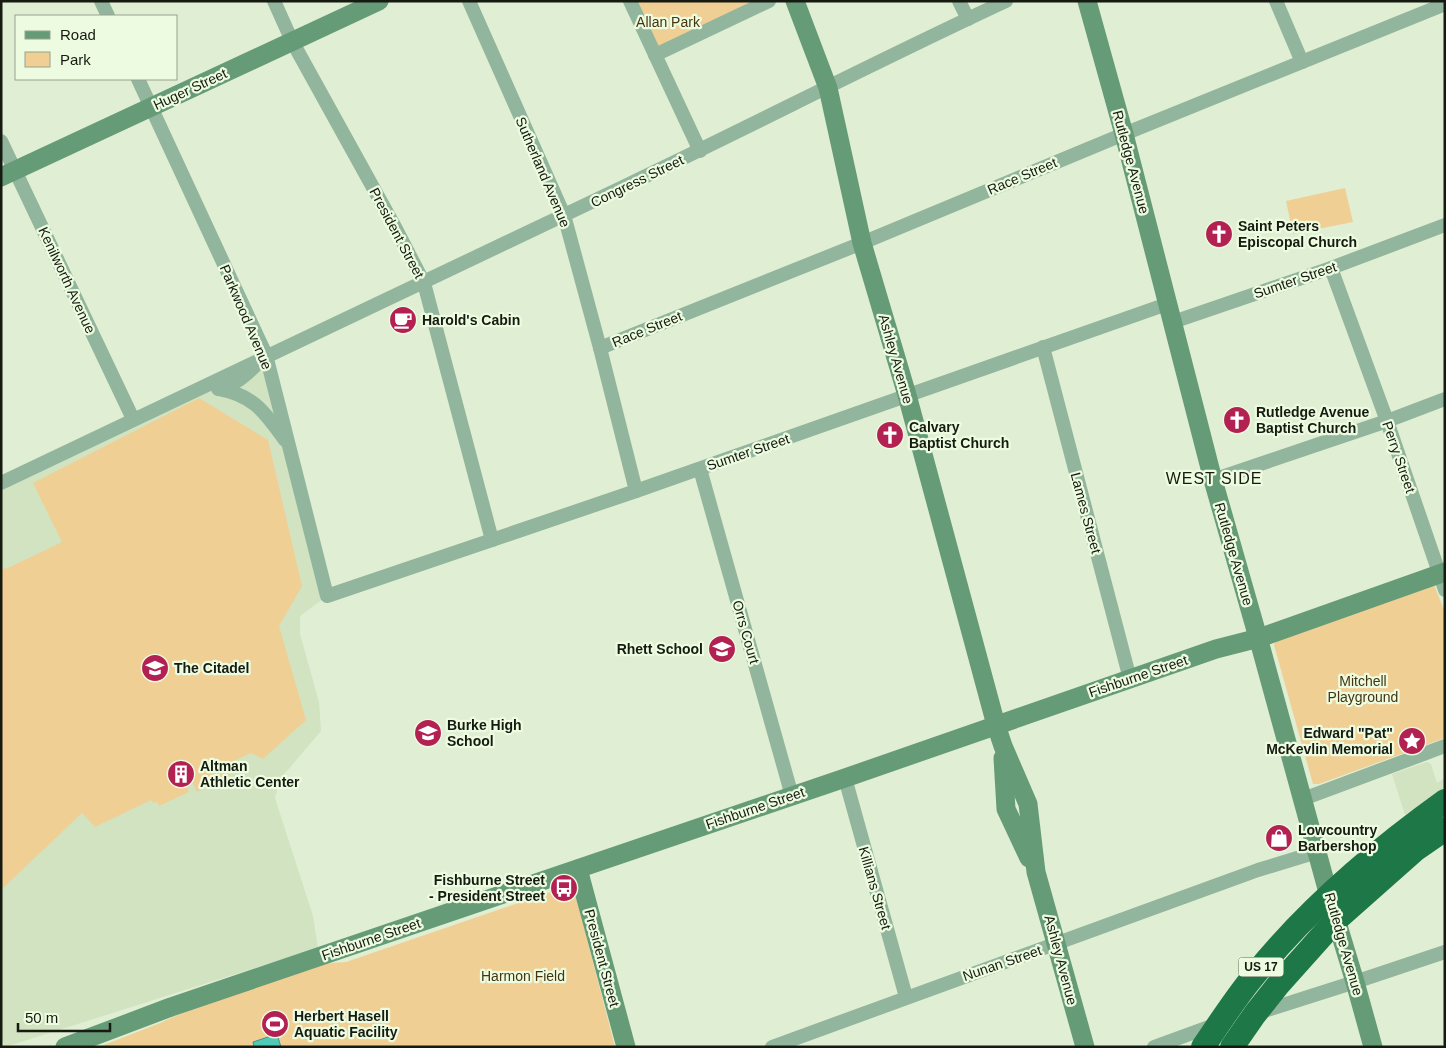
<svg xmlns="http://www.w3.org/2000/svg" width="1446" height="1048" font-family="Arial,sans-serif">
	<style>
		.built { fill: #d1e3c1 }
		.green { fill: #f0cf95 }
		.water { fill: #51cab5; stroke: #3f9684 }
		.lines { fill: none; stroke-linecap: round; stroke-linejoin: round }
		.street { stroke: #92b59d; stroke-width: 14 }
		.secondary { stroke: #669b78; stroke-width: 19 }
		.highway { stroke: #1e7747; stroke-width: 24 }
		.labels { text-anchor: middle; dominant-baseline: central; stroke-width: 4.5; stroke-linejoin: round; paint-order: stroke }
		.shield { fill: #edfce0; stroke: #565e50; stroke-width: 1 }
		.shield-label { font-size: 12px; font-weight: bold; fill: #161b12 }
		.park-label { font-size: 14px; fill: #463410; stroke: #edfce0 }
		.street-label { font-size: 14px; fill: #161b12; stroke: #edfce0 }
		.poi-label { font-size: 14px; font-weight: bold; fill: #161b12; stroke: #edfce0; text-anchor: start }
		.quarter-label { font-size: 16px; letter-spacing: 1px; fill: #161b12; stroke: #edfce0 }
	</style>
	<rect width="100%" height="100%" fill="#e0eed3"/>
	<!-- built -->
	<g class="built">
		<polygon points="266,355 327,596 300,616 300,634 319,702 321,731 280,779 275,798 313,916 318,948 5,1047 1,1038 1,483"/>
		<polygon points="1427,762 1431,764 1437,783 1445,778 1445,787 1405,815 1392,774"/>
	</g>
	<!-- green -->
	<g class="green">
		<polygon points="635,1 761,1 658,50"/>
		<polygon points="1345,188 1353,222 1293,234 1286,201"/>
		<polygon points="199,398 268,440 302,586 279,626 306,720 263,759 251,753 225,765 230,776 197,792 192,781 189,783 190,785 187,787 189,792 159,806 157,802 153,803 151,800 95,827 82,813 1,890 1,569 8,568 62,542 33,483"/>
		<polygon points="1434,585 1445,612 1445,738 1319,784 1313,784 1274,645 1275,642"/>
		<polygon points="565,887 572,889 575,893 615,1047 99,1047 160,1023 205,1003 319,964 346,962"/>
	</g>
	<!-- water -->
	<polygon class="water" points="277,1034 281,1047 254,1047 253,1042"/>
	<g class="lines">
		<!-- street -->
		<g class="street">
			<polyline points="101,1 108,16"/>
			<polyline points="274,1 292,41 396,229 424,283 492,540"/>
			<polyline points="469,1 564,215 600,348 636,491"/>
			<polyline points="630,1 700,151"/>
			<polyline points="959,1 968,19"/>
			<polyline points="1276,1 1302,62"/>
			<polyline points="655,55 769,1"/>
			<polyline points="138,79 266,355 327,596 636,491 1167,304"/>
			<polyline points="1,141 133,419"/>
			<polyline points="1331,268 1387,421 1445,590"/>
			<polyline points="1173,322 1331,268 1445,225"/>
			<polyline points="1043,347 1130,679"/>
			<polyline points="600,348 862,243 1124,134 1445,4"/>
			<path d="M218,389C236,384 244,377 256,365"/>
			<path d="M219,389C254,395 265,413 285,440"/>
			<polyline points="700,469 792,796"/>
			<polyline points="1213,480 1387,421 1445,399"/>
			<path d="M1,483C208,383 416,286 623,187C751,126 877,61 1006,1"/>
			<polyline points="845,778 906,997"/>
			<polyline points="1303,799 1445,746"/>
			<polyline points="1258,1013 1355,982 1445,952"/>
			<polyline points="772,1047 1258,870 1317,852"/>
			<polyline points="1154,1047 1217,1024"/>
		</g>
		<!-- secondary -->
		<g class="secondary">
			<polyline points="795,1 828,88 862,243 907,395 996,725 1003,746 1028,804 1036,872 1085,1047"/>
			<polyline points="1087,1 1124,134 1213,480 1261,648 1329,896 1355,982 1373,1047"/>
			<polyline points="1,177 379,1"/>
			<polyline points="1003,758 1006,809 1029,858"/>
			<polyline points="578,869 626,1047"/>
			<polyline points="65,1047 171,1007 845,778 1216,649 1259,638 1445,572"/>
		</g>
		<!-- highway -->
		<g class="highway">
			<path d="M1203,1047C1219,1024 1234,1000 1252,978C1306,910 1374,852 1445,801"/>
			<polyline points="1232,1047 1255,1014 1278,985 1337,919 1416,849 1445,829"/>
		</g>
	</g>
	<!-- icons -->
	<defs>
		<g id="church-disc" transform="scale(1.4375)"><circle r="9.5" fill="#b22151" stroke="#edfce0"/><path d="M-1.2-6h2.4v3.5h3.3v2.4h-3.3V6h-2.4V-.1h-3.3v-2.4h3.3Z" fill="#fff"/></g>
		<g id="cafe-disc" transform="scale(1.4375)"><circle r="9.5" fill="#b22151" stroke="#edfce0"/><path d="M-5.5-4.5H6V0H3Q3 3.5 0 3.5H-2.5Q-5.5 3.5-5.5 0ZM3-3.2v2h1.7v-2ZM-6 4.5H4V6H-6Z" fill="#fff"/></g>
		<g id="school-disc" transform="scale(1.4375)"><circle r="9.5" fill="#b22151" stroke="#edfce0"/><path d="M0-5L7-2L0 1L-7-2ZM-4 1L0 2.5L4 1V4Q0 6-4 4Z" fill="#fff"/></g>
		<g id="university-disc" transform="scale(1.4375)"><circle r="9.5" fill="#b22151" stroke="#edfce0"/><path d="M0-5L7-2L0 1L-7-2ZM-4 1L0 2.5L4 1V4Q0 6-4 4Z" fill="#fff"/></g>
		<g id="sight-disc" transform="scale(1.4375)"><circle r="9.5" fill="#b22151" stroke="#edfce0"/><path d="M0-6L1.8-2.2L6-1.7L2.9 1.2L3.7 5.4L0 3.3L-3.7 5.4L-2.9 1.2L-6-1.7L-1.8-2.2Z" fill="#fff"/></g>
		<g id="building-disc" transform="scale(1.4375)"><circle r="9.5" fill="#b22151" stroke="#edfce0"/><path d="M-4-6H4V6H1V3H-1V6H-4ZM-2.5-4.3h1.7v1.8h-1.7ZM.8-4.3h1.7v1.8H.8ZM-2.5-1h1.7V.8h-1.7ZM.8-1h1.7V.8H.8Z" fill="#fff"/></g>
		<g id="shop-disc" transform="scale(1.4375)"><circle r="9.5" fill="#b22151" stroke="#edfce0"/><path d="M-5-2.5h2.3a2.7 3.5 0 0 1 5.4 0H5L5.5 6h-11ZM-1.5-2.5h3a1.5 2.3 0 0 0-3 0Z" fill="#fff"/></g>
		<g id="bus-disc" transform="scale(1.4375)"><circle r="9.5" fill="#b22151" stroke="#edfce0"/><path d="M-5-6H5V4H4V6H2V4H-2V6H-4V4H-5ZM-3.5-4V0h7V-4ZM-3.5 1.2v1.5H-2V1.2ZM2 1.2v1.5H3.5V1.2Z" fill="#fff"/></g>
		<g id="stadium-disc" transform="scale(1.4375)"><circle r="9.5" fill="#b22151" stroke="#edfce0"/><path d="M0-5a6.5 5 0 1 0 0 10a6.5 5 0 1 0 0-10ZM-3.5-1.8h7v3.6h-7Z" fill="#fff"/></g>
	</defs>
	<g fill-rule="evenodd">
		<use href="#church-disc" x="1219" y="234"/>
		<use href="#cafe-disc" x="403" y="320"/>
		<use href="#church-disc" x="1237" y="420"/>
		<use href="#church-disc" x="890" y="435"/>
		<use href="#school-disc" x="722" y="649"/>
		<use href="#university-disc" x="155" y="668"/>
		<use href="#school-disc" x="428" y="733"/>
		<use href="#sight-disc" x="1412" y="741"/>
		<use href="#building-disc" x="181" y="774"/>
		<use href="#shop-disc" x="1279" y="838"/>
		<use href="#bus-disc" x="564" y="888"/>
		<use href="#stadium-disc" x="275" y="1024"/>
	</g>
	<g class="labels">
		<!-- shield labels -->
		<rect class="shield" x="1238.5" y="957.5" width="45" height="19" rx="4"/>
		<g class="shield-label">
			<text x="1261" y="967">US 17</text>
		</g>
		<!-- park labels -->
		<g class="park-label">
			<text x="668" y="22">Allan Park</text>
			<text x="1363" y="681">Mitchell<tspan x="1363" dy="16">Playground</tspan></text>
			<text x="523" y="976">Harmon Field</text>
		</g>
		<!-- street labels -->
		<g class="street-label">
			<text transform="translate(190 89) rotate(-25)">Huger Street</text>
			<text transform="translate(1131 162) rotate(75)">Rutledge Avenue</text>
			<text transform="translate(543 172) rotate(67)">Sutherland Avenue</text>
			<text transform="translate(1022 176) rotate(-23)">Race Street</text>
			<text transform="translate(637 181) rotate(-26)">Congress Street</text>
			<text transform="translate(397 233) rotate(62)">President Street</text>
			<text transform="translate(67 280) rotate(65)">Kenilworth Avenue</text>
			<text transform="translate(1295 280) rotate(-19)">Sumter Street</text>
			<text transform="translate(246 317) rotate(67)">Parkwood Avenue</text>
			<text transform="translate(647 329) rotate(-22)">Race Street</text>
			<text transform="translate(896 359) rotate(74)">Ashley Avenue</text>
			<text transform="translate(748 452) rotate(-19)">Sumter Street</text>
			<text transform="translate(1399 457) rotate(71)">Perry Street</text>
			<text transform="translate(1086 513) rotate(75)">Lames Street</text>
			<text transform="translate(1234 554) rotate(74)">Rutledge Avenue</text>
			<text transform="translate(746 632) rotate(74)">Orrs Court</text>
			<text transform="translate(1138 676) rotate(-19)">Fishburne Street</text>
			<text transform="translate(755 808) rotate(-19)">Fishburne Street</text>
			<text transform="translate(875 888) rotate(74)">Killians Street</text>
			<text transform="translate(371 939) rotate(-19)">Fishburne Street</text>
			<text transform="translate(1344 944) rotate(74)">Rutledge Avenue</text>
			<text transform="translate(602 958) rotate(75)">President Street</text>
			<text transform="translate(1061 960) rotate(75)">Ashley Avenue</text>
			<text transform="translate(1002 963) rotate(-19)">Nunan Street</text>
		</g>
		<!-- poi labels -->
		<g class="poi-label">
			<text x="1238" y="226">Saint Peters<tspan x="1238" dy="16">Episcopal Church</tspan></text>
			<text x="422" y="320">Harold's Cabin</text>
			<text x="1256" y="412">Rutledge Avenue<tspan x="1256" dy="16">Baptist Church</tspan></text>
			<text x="909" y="427">Calvary<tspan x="909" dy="16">Baptist Church</tspan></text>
			<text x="703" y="649" text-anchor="end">Rhett School</text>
			<text x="174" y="668">The Citadel</text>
			<text x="447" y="725">Burke High<tspan x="447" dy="16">School</tspan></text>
			<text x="1393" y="733" text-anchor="end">Edward "Pat"<tspan x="1393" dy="16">McKevlin Memorial</tspan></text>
			<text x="200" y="766">Altman<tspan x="200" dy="16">Athletic Center</tspan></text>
			<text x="1298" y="830">Lowcountry<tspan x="1298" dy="16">Barbershop</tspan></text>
			<text x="545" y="880" text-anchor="end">Fishburne Street<tspan x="545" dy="16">- President Street</tspan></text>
			<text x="294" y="1016">Herbert Hasell<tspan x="294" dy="16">Aquatic Facility</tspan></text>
		</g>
		<!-- quarter labels -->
		<g class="quarter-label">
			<text x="1214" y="478">WEST SIDE</text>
		</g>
	</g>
	<!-- border -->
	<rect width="1446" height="1048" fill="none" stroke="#161b12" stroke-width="5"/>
	<!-- legend -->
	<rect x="15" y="15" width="162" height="65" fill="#edfce0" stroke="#97a28e"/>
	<rect x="25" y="31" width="25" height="8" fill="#669b78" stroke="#97a28e"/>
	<text x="60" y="40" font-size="15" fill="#161b12">Road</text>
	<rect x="25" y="52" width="25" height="15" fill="#f0cf95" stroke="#97a28e"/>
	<text x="60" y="65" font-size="15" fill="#161b12">Park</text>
	<!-- scale -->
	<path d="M18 1023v8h92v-8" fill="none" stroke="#161b12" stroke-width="2.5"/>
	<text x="25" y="1023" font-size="15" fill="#161b12" stroke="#edfce0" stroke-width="4" paint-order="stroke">50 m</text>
</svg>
